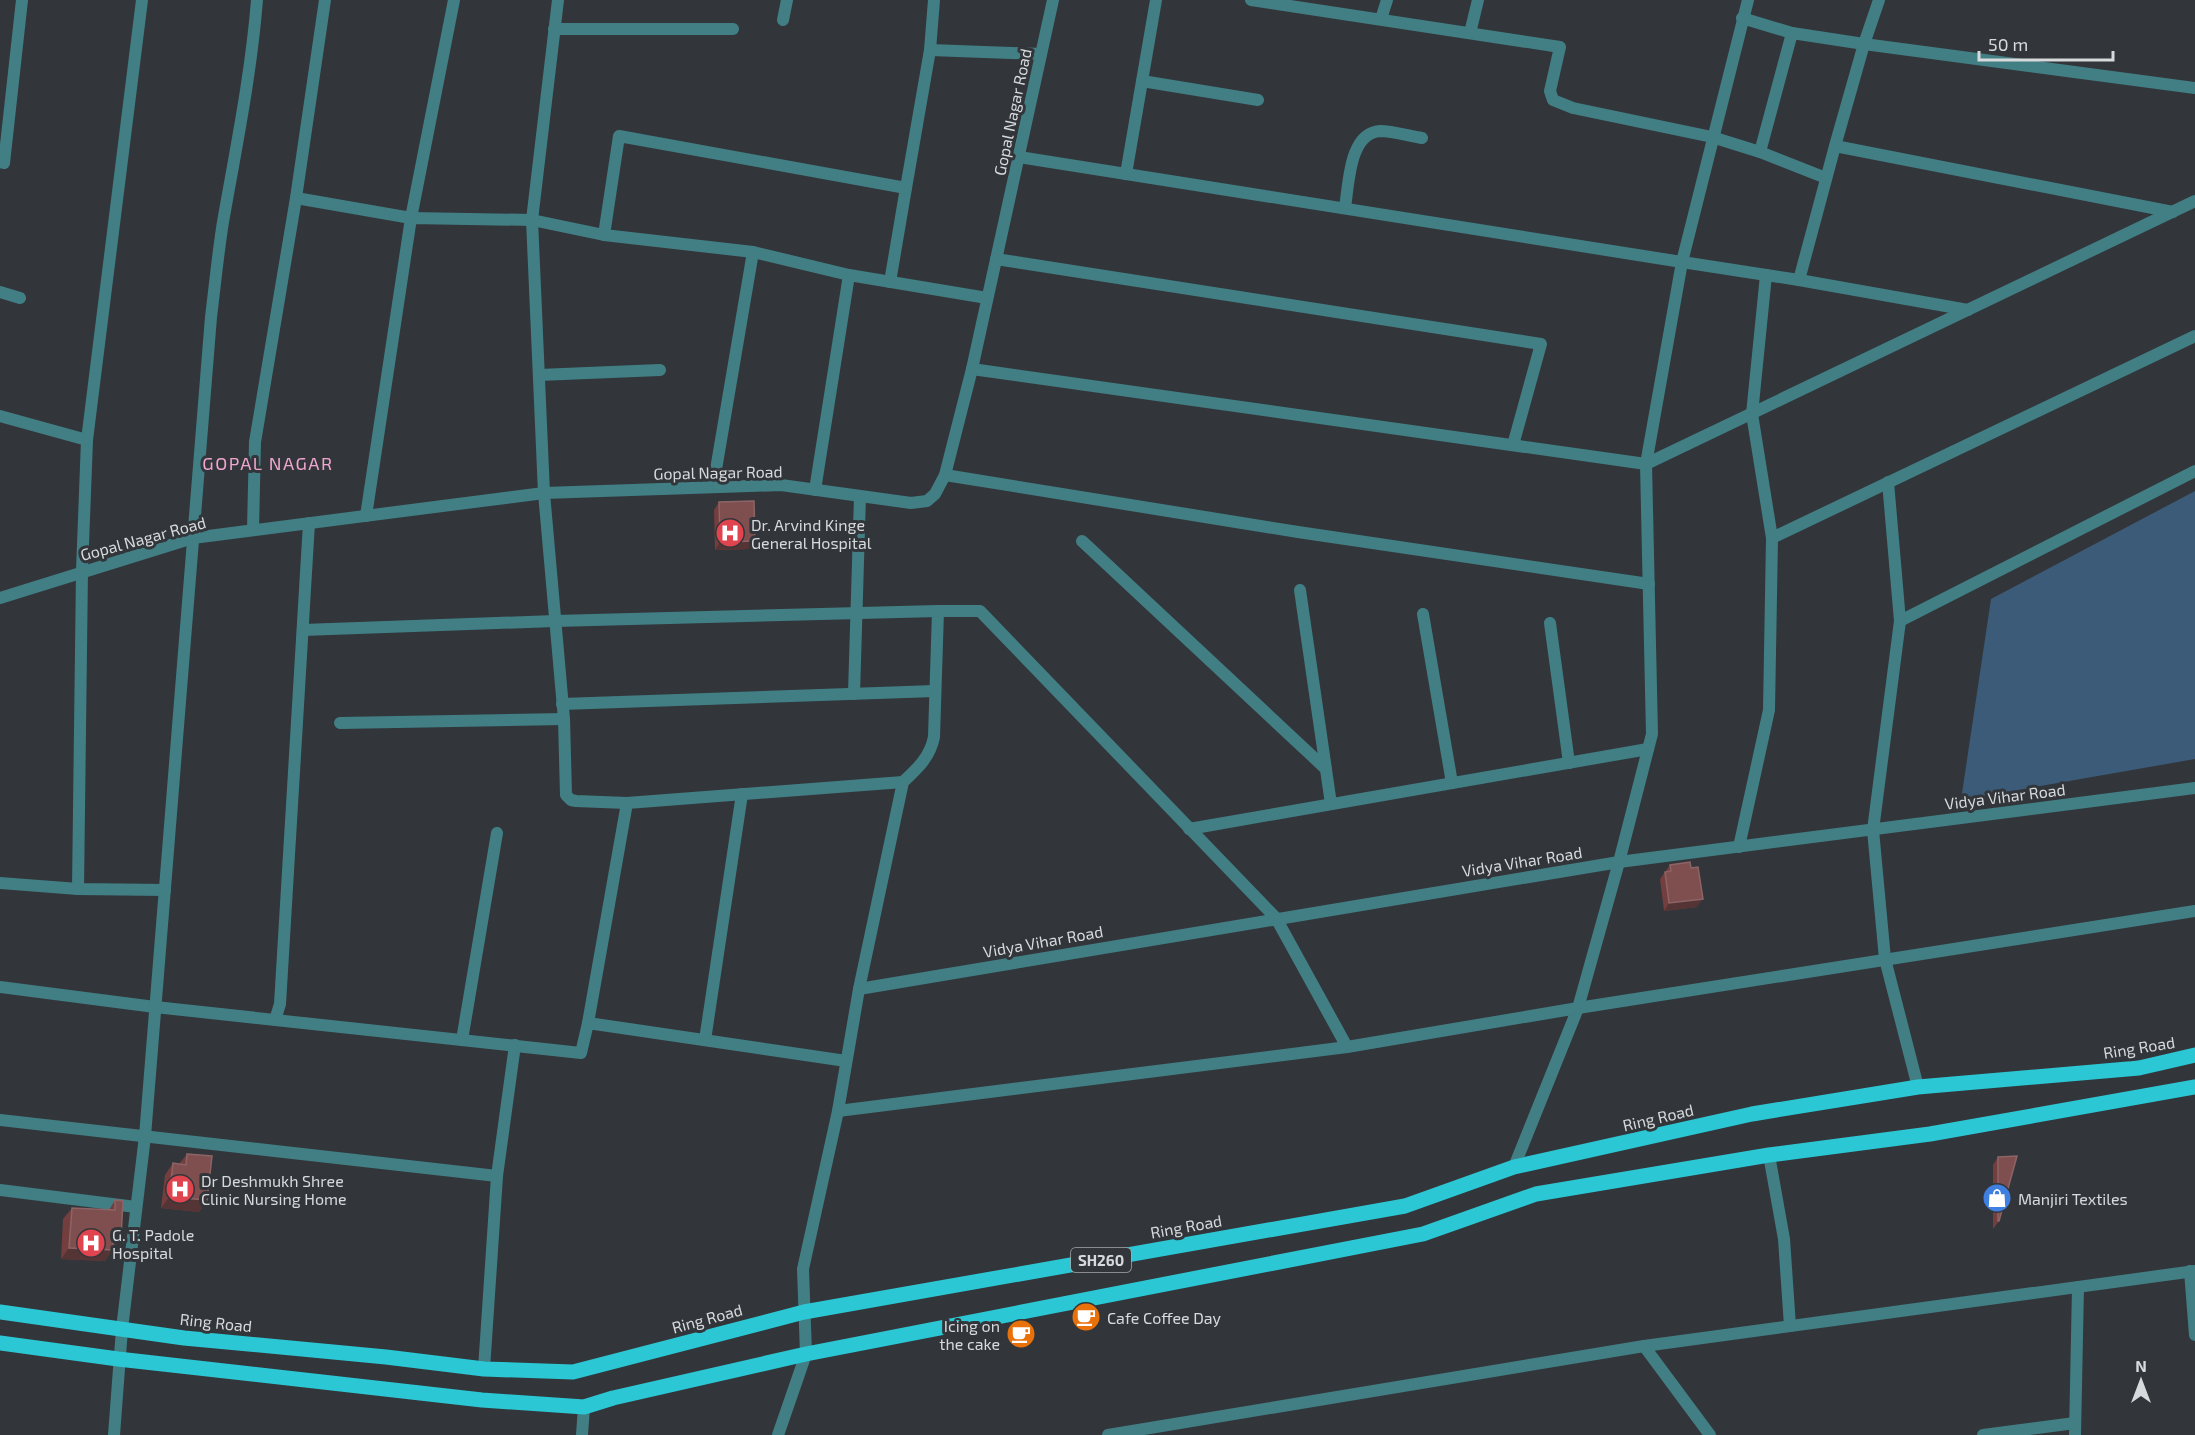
<svg xmlns="http://www.w3.org/2000/svg" width="2195" height="1435" font-family="'Exo 2',sans-serif">
	<style>
		.park { fill: #3c5b78 }
		.lines { fill: none; stroke-linecap: round; stroke-linejoin: round }
		.minor { stroke: #417f85; stroke-width: 12 }
		.tertiary { stroke: #417f85; stroke-width: 12 }
		.primary { stroke: #2cc7d4; stroke-width: 15 }
		.wall { fill: #743e3f }
		.shaded-wall { fill: #553436 }
		.building { fill: #7f4f50; stroke: #8d6466; stroke-width: 1.5 }
		.labels { text-anchor: middle; dominant-baseline: central; stroke-width: 6; stroke-linejoin: round; paint-order: stroke }
		.shield { fill: #32363a; stroke: #a6a9ab; stroke-width: 1.5 }
		.shield-label { font-size: 15px; font-weight: bold; fill: #d7dadc }
		.street-label { font-size: 16px; fill: #d7dadc; stroke: #32363a }
		.poi-label { font-size: 16px; fill: #d7dadc; stroke: #32363a; text-anchor: start }
		.neighbourhood-label { font-size: 18px; letter-spacing: 1.5px; fill: #eea5cf; stroke: #32363a }
	</style>
	<rect width="100%" height="100%" fill="#32363a"/>
	<!-- park -->
	<polygon class="park" points="2195,491 2195,759 1961,800 1991,599"/>
	<g class="lines">
		<!-- minor -->
		<g class="minor">
			<polyline points="142,0 87,440 82,571 78,889 165,890"/>
			<polyline points="558,0 532,220 544,493 564,719 566,795 571,800 576,801 627,803 903,782"/>
			<polyline points="1251,0 1560,47 1550,91 1553,100 1573,108 1712,137 1760,152 1826,178"/>
			<polyline points="1748,0 1682,262 1799,280 1835,146 2173,212"/>
			<polyline points="1742,18 1792,33 1864,44 1879,0"/>
			<polyline points="1381,19 1387,0"/>
			<polyline points="783,20 787,0"/>
			<polyline points="554,29 733,29"/>
			<polyline points="1470,33 1478,0"/>
			<polyline points="930,50 1041,54"/>
			<polyline points="1142,81 1258,100"/>
			<polyline points="1835,146 1864,44 2195,88"/>
			<polyline points="1760,152 1792,33"/>
			<polyline points="1019,157 1682,262 1646,464 1652,734 1619,862 1578,1008 1514,1167"/>
			<polyline points="0,162 4,163 22,0"/>
			<polyline points="1126,174 1156,0"/>
			<polyline points="296,198 411,218 454,0"/>
			<path d="M1345,207C1349,184 1349,133 1380,131C1393,131 1409,136 1422,138"/>
			<polyline points="604,235 619,136 906,188 930,50 934,0"/>
			<polyline points="996,259 1541,344 1513,445"/>
			<polyline points="1799,280 1968,310"/>
			<polyline points="890,282 906,188"/>
			<polyline points="0,292 20,298"/>
			<polyline points="972,369 1646,464 2195,201"/>
			<polyline points="539,375 660,370"/>
			<polyline points="0,416 87,440"/>
			<polyline points="945,475 1298,532 1649,584"/>
			<polyline points="1888,482 1900,621 1873,830 1885,959 1918,1087"/>
			<polyline points="713,487 753,252"/>
			<polyline points="815,490 849,275 987,298"/>
			<polyline points="366,516 411,218 532,220 604,235 753,252 849,275"/>
			<polyline points="253,530 255,442 296,198 325,0"/>
			<polyline points="1772,538 2195,336"/>
			<polyline points="1082,541 1326,769"/>
			<polyline points="1300,590 1331,804"/>
			<polyline points="0,598 193,538 544,493 781,485 911,503 927,501 935,494 945,475 972,369 1053,0"/>
			<polyline points="1423,614 1452,783"/>
			<polyline points="1900,621 2195,471"/>
			<polyline points="1550,623 1569,763"/>
			<polyline points="303,630 555,621 938,611"/>
			<polyline points="854,694 860,496"/>
			<polyline points="562,704 935,691"/>
			<polyline points="340,723 564,719"/>
			<polyline points="1189,829 1648,749"/>
			<polyline points="1739,847 1769,710 1772,538 1752,414 1766,275"/>
			<polyline points="0,883 78,889"/>
			<polyline points="0,987 155,1007 581,1053 588,1023 846,1061"/>
			<polyline points="859,989 1619,862 2195,788"/>
			<polyline points="275,1020 280,1004 309,523"/>
			<polyline points="588,1023 627,803"/>
			<polyline points="462,1040 497,833"/>
			<polyline points="705,1040 742,794"/>
			<polyline points="838,1111 1347,1047 1578,1008 2195,911"/>
			<polyline points="0,1120 497,1176"/>
			<polyline points="1769,1155 1784,1239 1790,1326"/>
			<polyline points="0,1190 136,1207"/>
			<polyline points="2190,1271 2195,1335"/>
			<path d="M122,1329L145,1136L211,317C215,285 218,253 223,222C236,148 251,75 257,0"/>
			<polyline points="1644,1346 1710,1435"/>
			<polyline points="484,1369 497,1176 515,1045"/>
			<polyline points="582,1435 584,1407"/>
			<path d="M778,1435L806,1354L803,1269L838,1111L859,989L903,782C918,768 930,757 934,737L938,611H980L1276,918L1347,1047"/>
			<polyline points="1108,1435 1644,1346 2195,1271"/>
			<polyline points="1983,1435 2075,1423"/>
			<polyline points="2075,1435 2078,1287"/>
		</g>
		<!-- tertiary -->
		<polyline class="tertiary" points="114,1435 122,1329"/>
		<!-- primary -->
		<g class="primary">
			<polyline points="0,1312 184,1338 386,1357 484,1369 573,1372 804,1312 1405,1206 1514,1167 1752,1114 1918,1087 2139,1068 2195,1055"/>
			<polyline points="0,1343 118,1359 482,1400 584,1407 613,1398 806,1354 1423,1234 1536,1194 1769,1155 1930,1134 2195,1087"/>
		</g>
	</g>
	<!-- wall -->
	<g class="wall">
		<polygon points="719,502 749,549 715,550 714,510"/>
		<polygon points="1670,865 1697,907 1664,911 1660,879"/>
		<polygon points="187,1154 207,1200 199,1212 161,1208 165,1175 173,1163 179,1164"/>
		<polygon points="1998,1157 1999,1221 1993,1229 1993,1165"/>
		<polygon points="115,1200 121,1237 105,1261 61,1259 63,1219 72,1208 109,1210"/>
	</g>
	<!-- shaded-wall -->
	<g class="shaded-wall">
		<polygon points="755,541 749,549 715,550 720,542"/>
		<polygon points="1703,899 1697,907 1664,911 1669,903"/>
		<polygon points="169,1197 207,1200 199,1212 161,1208"/>
		<polygon points="113,1237 121,1237 113,1249"/>
		<polygon points="69,1248 113,1250 105,1261 61,1259"/>
	</g>
	<!-- building -->
	<g class="building">
		<polygon points="754,501 755,541 720,542 719,502"/>
		<polygon points="1690,862 1691,868 1698,867 1703,899 1669,903 1665,872 1671,871 1670,865"/>
		<polygon points="187,1154 212,1156 207,1200 169,1197 173,1163 186,1165"/>
		<polygon points="2017,1156 1999,1221 1998,1221 1998,1157"/>
		<polygon points="115,1200 123,1201 121,1237 113,1237 113,1250 69,1248 72,1208 115,1210"/>
	</g>
	<!-- icons -->
	<defs>
		<g id="hospital-disc" transform="scale(1.5)"><circle r="9.5" fill="#e0444e" stroke="#32363a"/><path d="M-5-5h3v3.5h4V-5h3V5h-3V1.5h-4V5h-3Z" fill="#fff"/></g>
		<g id="shop-disc" transform="scale(1.5)"><circle r="9.5" fill="#3f7fe0" stroke="#32363a"/><path d="M-5-2.5h2.3a2.7 3.5 0 0 1 5.4 0H5L5.5 6h-11ZM-1.5-2.5h3a1.5 2.3 0 0 0-3 0Z" fill="#fff"/></g>
		<g id="cafe-disc" transform="scale(1.5)"><circle r="9.5" fill="#e8710a" stroke="#32363a"/><path d="M-5.5-4.5H6V0H3Q3 3.5 0 3.5H-2.5Q-5.5 3.5-5.5 0ZM3-3.2v2h1.7v-2ZM-6 4.5H4V6H-6Z" fill="#fff"/></g>
	</defs>
	<g fill-rule="evenodd">
		<use href="#hospital-disc" x="730" y="533"/>
		<use href="#hospital-disc" x="180" y="1189"/>
		<use href="#shop-disc" x="1997" y="1198"/>
		<use href="#hospital-disc" x="91" y="1243"/>
		<use href="#cafe-disc" x="1086" y="1317"/>
		<use href="#cafe-disc" x="1021" y="1334"/>
	</g>
	<g class="labels">
		<!-- shield labels -->
		<rect class="shield" x="1071" y="1248" width="60" height="24" rx="4.5"/>
		<g class="shield-label">
			<text x="1101" y="1260">SH260</text>
		</g>
		<!-- street labels -->
		<g class="street-label">
			<text transform="translate(1012 112) rotate(-78)">Gopal Nagar Road</text>
			<text transform="translate(718 472) rotate(-1)">Gopal Nagar Road</text>
			<text transform="translate(143 538) rotate(-15)">Gopal Nagar Road</text>
			<text transform="translate(2005 796) rotate(-7)">Vidya Vihar Road</text>
			<text transform="translate(1522 861) rotate(-9)">Vidya Vihar Road</text>
			<text transform="translate(1043 941) rotate(-10)">Vidya Vihar Road</text>
			<text transform="translate(2139 1047) rotate(-9)">Ring Road</text>
			<text transform="translate(1658 1117) rotate(-13)">Ring Road</text>
			<text transform="translate(1186 1226) rotate(-10)">Ring Road</text>
			<text transform="translate(707 1318) rotate(-15)">Ring Road</text>
			<text transform="translate(216 1322) rotate(6)">Ring Road</text>
		</g>
		<!-- poi labels -->
		<g class="poi-label">
			<text x="751" y="524">Dr. Arvind Kinge<tspan x="751" dy="18">General Hospital</tspan></text>
			<text x="201" y="1180">Dr Deshmukh Shree<tspan x="201" dy="18">Clinic Nursing Home</tspan></text>
			<text x="2018" y="1198">Manjiri Textiles</text>
			<text x="112" y="1234">G. T. Padole<tspan x="112" dy="18">Hospital</tspan></text>
			<text x="1107" y="1317">Cafe Coffee Day</text>
			<text x="1000" y="1325" text-anchor="end">Icing on<tspan x="1000" dy="18">the cake</tspan></text>
		</g>
		<!-- neighbourhood labels -->
		<g class="neighbourhood-label">
			<text x="268" y="463">GOPAL NAGAR</text>
		</g>
	</g>
	<!-- north arrow -->
	<g transform="translate(2141 1381)" stroke="#32363a" stroke-width="4.5" paint-order="stroke">
	<path d="M0-4.5L10 22L0 15L-10 22Z" fill="#d7dadc"/>
	<text y="-9" font-size="16" font-weight="bold" text-anchor="middle" fill="#d7dadc">N</text>
	</g>
	<!-- scale -->
	<path d="M1979 51v9h134v-9" fill="none" stroke="#d7dadc" stroke-width="3"/>
	<text x="1988" y="51" font-size="18" fill="#d7dadc" stroke="#32363a" stroke-width="4.5" paint-order="stroke">50 m</text>
</svg>
